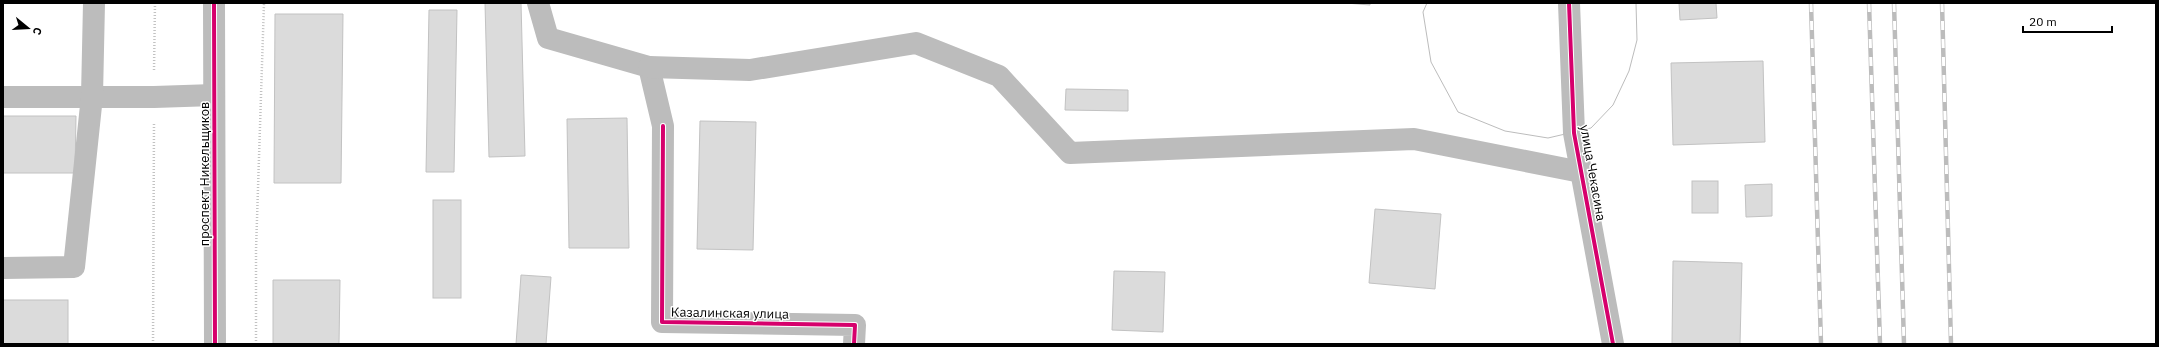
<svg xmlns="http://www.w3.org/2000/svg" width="2159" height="347" font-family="'IBM Plex Sans',sans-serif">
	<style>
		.building { fill: #dbdbdb; stroke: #c2c2c2 }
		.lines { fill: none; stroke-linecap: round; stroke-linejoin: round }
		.path { stroke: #c2c2c2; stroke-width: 2.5; stroke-dasharray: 1 2; stroke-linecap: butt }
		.minor { stroke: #bcbcbc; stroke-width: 22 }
		.tram { stroke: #bcbcbc; stroke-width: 1 }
		.rail-casing { stroke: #bcbcbc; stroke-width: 4.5 }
		.rail { stroke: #fff; stroke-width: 3; stroke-dasharray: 9; stroke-linecap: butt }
		.cycleway-casing { stroke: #fff; stroke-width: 6 }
		.cycleway { stroke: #d6006c; stroke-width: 4 }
		.labels { text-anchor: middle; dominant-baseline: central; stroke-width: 3; stroke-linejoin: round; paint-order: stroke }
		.street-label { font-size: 13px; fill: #000; stroke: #fff }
	</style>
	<rect width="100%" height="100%" fill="#fff"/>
	<!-- building -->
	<g class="building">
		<polygon points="485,3 521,3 525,156 489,157"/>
		<polygon points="1310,3 1370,3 1370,5 1346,3"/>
		<polygon points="1679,3 1716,3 1717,18 1680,20"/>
		<polygon points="429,10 457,10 454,172 426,172"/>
		<polygon points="275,14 343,14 341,183 274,183"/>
		<polygon points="1763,61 1765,142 1673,145 1671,63"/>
		<polygon points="1066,89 1128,90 1128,111 1065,110"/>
		<polygon points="3,116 76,116 75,173 3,173"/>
		<polygon points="627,118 629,248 569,248 567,119"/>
		<polygon points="700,121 756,122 753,250 697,249"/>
		<rect x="1692" y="181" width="26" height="32"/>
		<polygon points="1772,184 1772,216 1746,217 1745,185"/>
		<rect x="433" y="200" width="28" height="98"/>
		<polygon points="1375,209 1441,214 1435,289 1369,283"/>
		<polygon points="1673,261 1742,263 1740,344 1672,344"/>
		<polygon points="1114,271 1165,272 1163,332 1112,330"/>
		<polygon points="521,275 551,277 546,344 516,344"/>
		<polygon points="273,280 340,280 339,344 273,344"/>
		<rect x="3" y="300" width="65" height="44"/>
	</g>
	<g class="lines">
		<!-- path -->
		<g class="path">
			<polyline points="154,70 155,3"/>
			<polyline points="153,344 154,123"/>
			<polyline points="256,344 256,250 264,3"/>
		</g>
		<!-- minor -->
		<g class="minor">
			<polyline points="214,3 215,344"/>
			<polyline points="538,3 548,38 649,67 663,126 662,322 855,325 854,344"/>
			<polyline points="1569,3 1574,133 1613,344"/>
			<polyline points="649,67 750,70 916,43 999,76 1070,153 1414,139 1581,172"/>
			<polyline points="3,97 154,97 214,95"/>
			<polyline points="3,268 74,267 92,96 94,3"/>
		</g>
		<!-- tram -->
		<polyline class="tram" points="1427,3 1423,12 1431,62 1458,112 1505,131 1548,138 1591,128 1613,105 1629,71 1637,40 1636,3"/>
		<!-- rail casing -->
		<g class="rail-casing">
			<g id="rail">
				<polyline points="1811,3 1821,344"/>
				<polyline points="1869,3 1880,344"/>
				<polyline points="1894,3 1904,344"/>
				<polyline points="1942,3 1951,344"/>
			</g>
		</g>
		<!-- rail -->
		<use href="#rail" class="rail"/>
		<!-- cycleway casing -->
		<g class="cycleway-casing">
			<g id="cycleway">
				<polyline points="214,3 215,344"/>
				<polyline points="1569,3 1574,133 1613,344"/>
				<polyline points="663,126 662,322 855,325 854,344"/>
			</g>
		</g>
		<!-- cycleway -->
		<use href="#cycleway" class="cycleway"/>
	</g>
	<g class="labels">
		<!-- street labels -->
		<g class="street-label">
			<text transform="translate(1593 173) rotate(80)">улица Чекасина</text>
			<text transform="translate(204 174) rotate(-90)">проспект Никельщиков</text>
			<text transform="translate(730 313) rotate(1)">Казалинская улица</text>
		</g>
	</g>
	<!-- border -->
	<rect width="2159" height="347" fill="none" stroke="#000000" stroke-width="8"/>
	<!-- north arrow -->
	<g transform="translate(28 28) rotate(108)" stroke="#ffffff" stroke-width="3" paint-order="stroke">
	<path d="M0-3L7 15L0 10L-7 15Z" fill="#000000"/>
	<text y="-6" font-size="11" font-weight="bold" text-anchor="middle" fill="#000000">С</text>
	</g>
	<!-- scale -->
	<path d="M2023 26v6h89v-6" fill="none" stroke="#000000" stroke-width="2"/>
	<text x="2029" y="26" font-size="12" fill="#000000" stroke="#ffffff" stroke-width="3" paint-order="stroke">20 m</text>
</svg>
